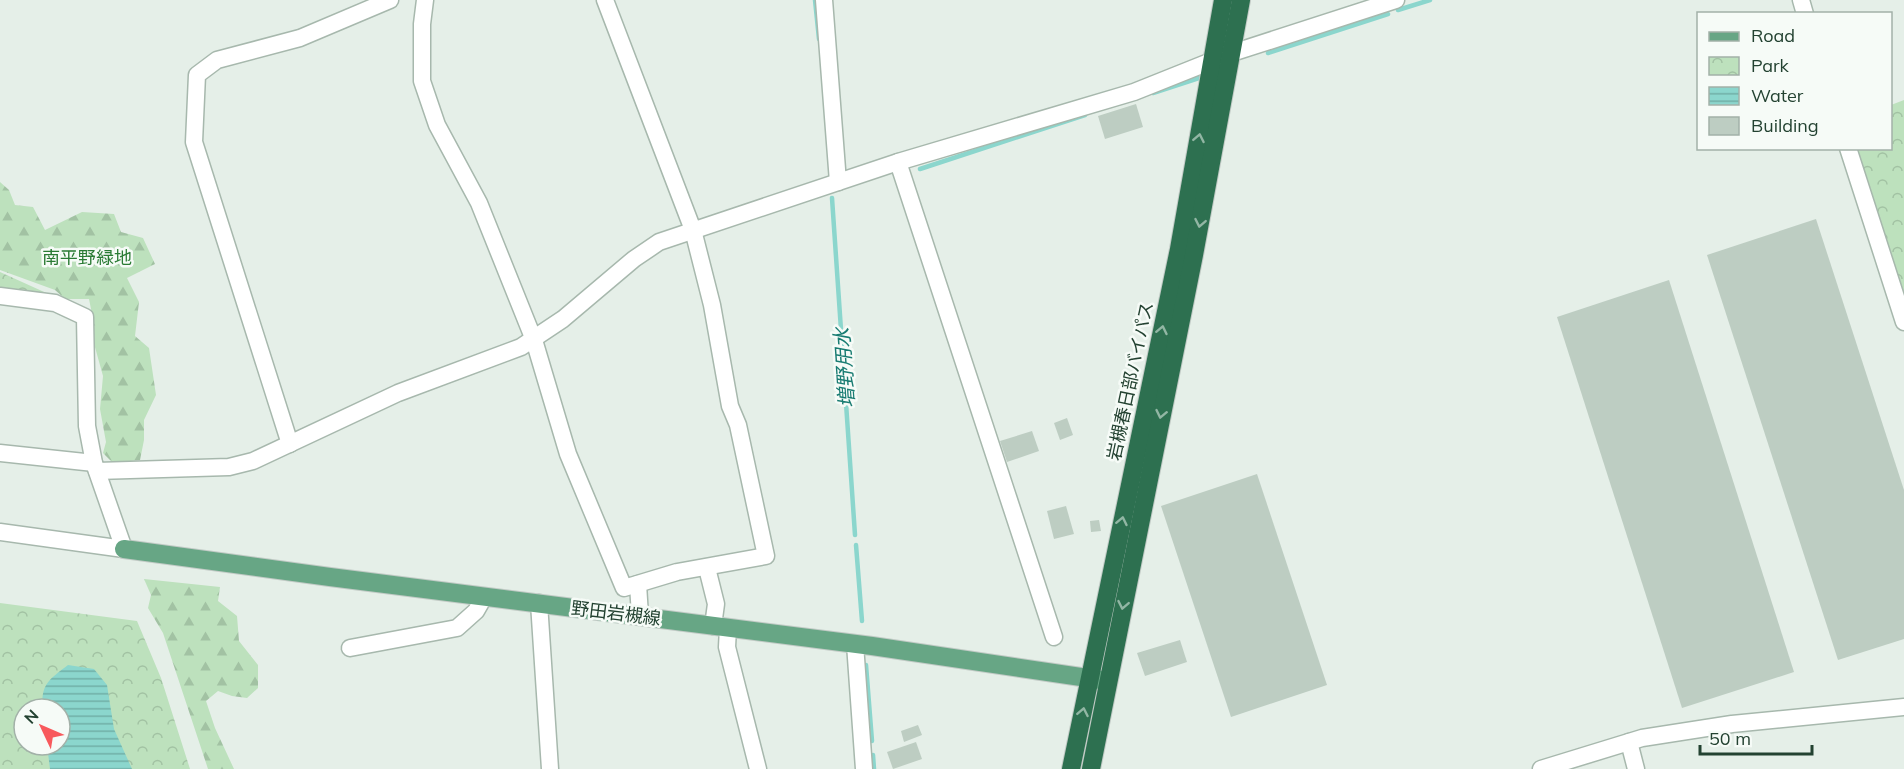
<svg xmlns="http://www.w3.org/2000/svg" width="1904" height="769" font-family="Mulish,'Noto Sans JP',sans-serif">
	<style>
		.forest { fill: url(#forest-firs) }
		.park { fill: url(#park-crowns); fill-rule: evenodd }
		.water { fill: url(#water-rules) }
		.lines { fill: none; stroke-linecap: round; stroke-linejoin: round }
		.stream { stroke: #8bd6cd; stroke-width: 4.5 }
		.building { fill: #bdcdc2 }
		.minor-casing { stroke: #a7b8ad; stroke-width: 19 }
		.major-casing { stroke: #c1cac5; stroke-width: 20 }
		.highway-casing { stroke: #c1cac5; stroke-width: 20 }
		.minor { stroke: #fff; stroke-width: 16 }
		.major { stroke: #67a685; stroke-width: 18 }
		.highway { stroke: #2d7050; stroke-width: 18 }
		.oneway { stroke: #92b6a4 }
		.labels { text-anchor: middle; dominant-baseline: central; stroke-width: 5; stroke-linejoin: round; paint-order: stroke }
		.park-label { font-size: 18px; fill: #2a7b34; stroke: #f6fbf7 }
		.street-label { font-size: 18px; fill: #234231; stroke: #f6fbf7 }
		.water-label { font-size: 20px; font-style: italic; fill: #197c72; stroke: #f6fbf7 }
	</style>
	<defs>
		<pattern id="forest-firs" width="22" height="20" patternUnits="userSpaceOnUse" patternTransform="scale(1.5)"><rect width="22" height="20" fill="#bde1bd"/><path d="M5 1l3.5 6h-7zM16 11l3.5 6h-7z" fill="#a2c2a3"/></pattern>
		<pattern id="park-crowns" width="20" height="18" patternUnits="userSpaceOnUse" patternTransform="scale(1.5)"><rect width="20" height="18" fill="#bde1bd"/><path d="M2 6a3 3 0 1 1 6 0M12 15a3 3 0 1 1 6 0" fill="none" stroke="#a2c2a3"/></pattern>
		<pattern id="water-rules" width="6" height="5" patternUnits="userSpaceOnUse" patternTransform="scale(1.5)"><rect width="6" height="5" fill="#8bd6cd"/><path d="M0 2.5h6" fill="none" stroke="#71afa7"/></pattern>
	</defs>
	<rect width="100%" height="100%" fill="#e5efe8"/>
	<!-- forest -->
	<g class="forest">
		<polygon points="0,182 9,190 15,205 33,207 45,230 82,212 114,214 121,232 143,238 155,264 127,278 139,302 135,336 149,348 156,395 144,420 144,440 140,460 113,463 103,453 106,442 100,409 103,376 93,340 94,324 89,299 65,299 55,290 0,270"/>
		<polygon points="144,579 220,587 218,601 237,616 239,641 258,665 258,688 247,698 232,696 218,691 206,701 215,728 234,769 208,769 163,633 148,608 151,595"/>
	</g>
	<!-- park -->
	<g class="park">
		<polygon points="1904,100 1904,322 1848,149 1890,148 1891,105"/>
		<polygon points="0,272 53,296 0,289"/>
		<path d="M0,603L137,621L161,678L190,769H0ZM24,709H60V745H24Z"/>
	</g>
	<!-- water -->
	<path class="water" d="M68,665L94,669L107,685L114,729L132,769H50L47,745H60V709H43C40,684 50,679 68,665Z"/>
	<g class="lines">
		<!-- stream -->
		<g class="stream">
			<polyline points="815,0 819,39"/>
			<polyline points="1398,10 1430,0"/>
			<polyline points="1268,53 1388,14"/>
			<polyline points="1153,93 1202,77"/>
			<polyline points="920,169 1085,115"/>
			<polyline points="832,198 855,535"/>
			<polyline points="856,545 862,621"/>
			<polyline points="866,665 872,741"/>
			<polyline points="873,755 874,769"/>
		</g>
	</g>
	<!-- building -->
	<g class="building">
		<polygon points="1136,104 1143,127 1105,139 1098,116"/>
		<polygon points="1816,219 1904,490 1904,639 1838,660 1707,255"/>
		<polygon points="1669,280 1794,672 1682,708 1557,317"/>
		<polygon points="1067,418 1073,435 1060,440 1054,423"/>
		<polygon points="1032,431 1039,451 1007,462 1000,441"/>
		<polygon points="1257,474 1327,685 1231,717 1161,506"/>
		<polygon points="1066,506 1074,534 1054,539 1047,511"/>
		<polygon points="1099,520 1101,531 1091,532 1090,521"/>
		<polygon points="1180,640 1187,662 1145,676 1137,653"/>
		<polygon points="918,725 922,735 904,742 901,731"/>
		<polygon points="916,742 922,759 893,769 887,752"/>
	</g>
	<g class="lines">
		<!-- minor casing -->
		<g class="minor-casing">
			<g id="minor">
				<polyline points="425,0 422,24 422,81 437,125 479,203 534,340 568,454 624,588 677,572 766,556 738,425 730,406 712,305 693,230 605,0"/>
				<polyline points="824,0 838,182"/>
				<polyline points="1801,0 1805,14"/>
				<polyline points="1232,53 1396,0"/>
				<polyline points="1848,148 1904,322"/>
				<polyline points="898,162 1054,637"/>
				<polyline points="0,296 55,303 85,317 87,426 94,463 124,549 0,532"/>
				<polyline points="290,444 194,142 197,75 217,60 300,38 390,0"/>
				<polyline points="0,453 94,463"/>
				<polyline points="97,471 229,467 253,461 398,393 521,347 563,319 634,259 659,242 898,162 1134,92 1214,60"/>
				<polyline points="707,568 716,604 713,626"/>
				<polyline points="638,584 640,616"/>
				<polyline points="539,603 550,769"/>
				<polyline points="728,628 727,647 758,769"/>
				<polyline points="855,644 864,769"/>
				<polyline points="350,648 457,628 476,611 484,597"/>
				<polyline points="1629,742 1636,769"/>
				<polyline points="1541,769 1642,738 1732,724 1904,707"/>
			</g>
		</g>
		<!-- major casing -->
		<g class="major-casing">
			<polyline id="major" points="124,549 330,577 872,646 1108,681"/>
		</g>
		<!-- highway casing -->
		<g class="highway-casing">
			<g id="highway">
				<polyline points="1071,769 1179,249 1223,0"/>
				<polyline points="1091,769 1194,255 1241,0"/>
			</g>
		</g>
		<!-- minor -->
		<use href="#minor" class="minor"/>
		<!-- major -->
		<use href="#major" class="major"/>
		<!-- highway -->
		<use href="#highway" class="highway"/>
	</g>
	<!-- one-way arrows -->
	<defs><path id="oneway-chevron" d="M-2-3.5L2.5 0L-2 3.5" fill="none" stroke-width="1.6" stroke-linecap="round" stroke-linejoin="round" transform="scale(1.5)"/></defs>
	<g class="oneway">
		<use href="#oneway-chevron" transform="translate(1199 138) rotate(-79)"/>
		<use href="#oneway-chevron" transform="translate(1200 223) rotate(101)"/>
		<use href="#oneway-chevron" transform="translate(1162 330) rotate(-78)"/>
		<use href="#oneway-chevron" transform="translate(1161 414) rotate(102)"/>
		<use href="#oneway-chevron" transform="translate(1122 521) rotate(-78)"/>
		<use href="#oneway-chevron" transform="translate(1123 605) rotate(101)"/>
		<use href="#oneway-chevron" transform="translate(1083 712) rotate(-79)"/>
	</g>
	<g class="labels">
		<!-- park labels -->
		<g class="park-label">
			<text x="87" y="257">南平野緑地</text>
		</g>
		<!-- street labels -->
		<g class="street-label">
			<text transform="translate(1130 381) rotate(-78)">岩槻春日部バイパス</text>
			<text transform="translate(616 613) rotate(7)">野田岩槻線</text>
		</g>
		<!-- water labels -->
		<g class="water-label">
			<text transform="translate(844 368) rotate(-94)">増野用水</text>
		</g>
	</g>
	<!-- legend -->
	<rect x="1697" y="12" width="195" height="138" fill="#f6fbf7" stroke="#a2b1a8" stroke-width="1.5"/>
	<rect x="1709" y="32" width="30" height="9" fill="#67a685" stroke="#a2b1a8" stroke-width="1.5"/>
	<text x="1751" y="42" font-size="18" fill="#234231">Road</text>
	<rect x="1709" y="57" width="30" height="18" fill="url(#park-crowns)" stroke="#a2b1a8" stroke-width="1.5"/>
	<text x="1751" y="72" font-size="18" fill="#234231">Park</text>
	<rect x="1709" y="87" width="30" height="18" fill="url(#water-rules)" stroke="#a2b1a8" stroke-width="1.5"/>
	<text x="1751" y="102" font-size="18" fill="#234231">Water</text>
	<rect x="1709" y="117" width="30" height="18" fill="#bdcdc2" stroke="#a2b1a8" stroke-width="1.5"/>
	<text x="1751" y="132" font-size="18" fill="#234231">Building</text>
	<!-- north arrow -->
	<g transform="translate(42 727) rotate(314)"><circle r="28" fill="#f6fbf7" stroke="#a2b1a8" stroke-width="1.5"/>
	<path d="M0-4.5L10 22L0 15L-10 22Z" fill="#f8595c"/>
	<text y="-9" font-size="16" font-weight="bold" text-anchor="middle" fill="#234231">N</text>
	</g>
	<!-- scale -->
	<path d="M1700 745v9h112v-9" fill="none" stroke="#234231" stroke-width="3"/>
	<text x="1709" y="745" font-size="18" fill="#234231" stroke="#f6fbf7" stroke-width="4.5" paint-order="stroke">50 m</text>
</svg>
